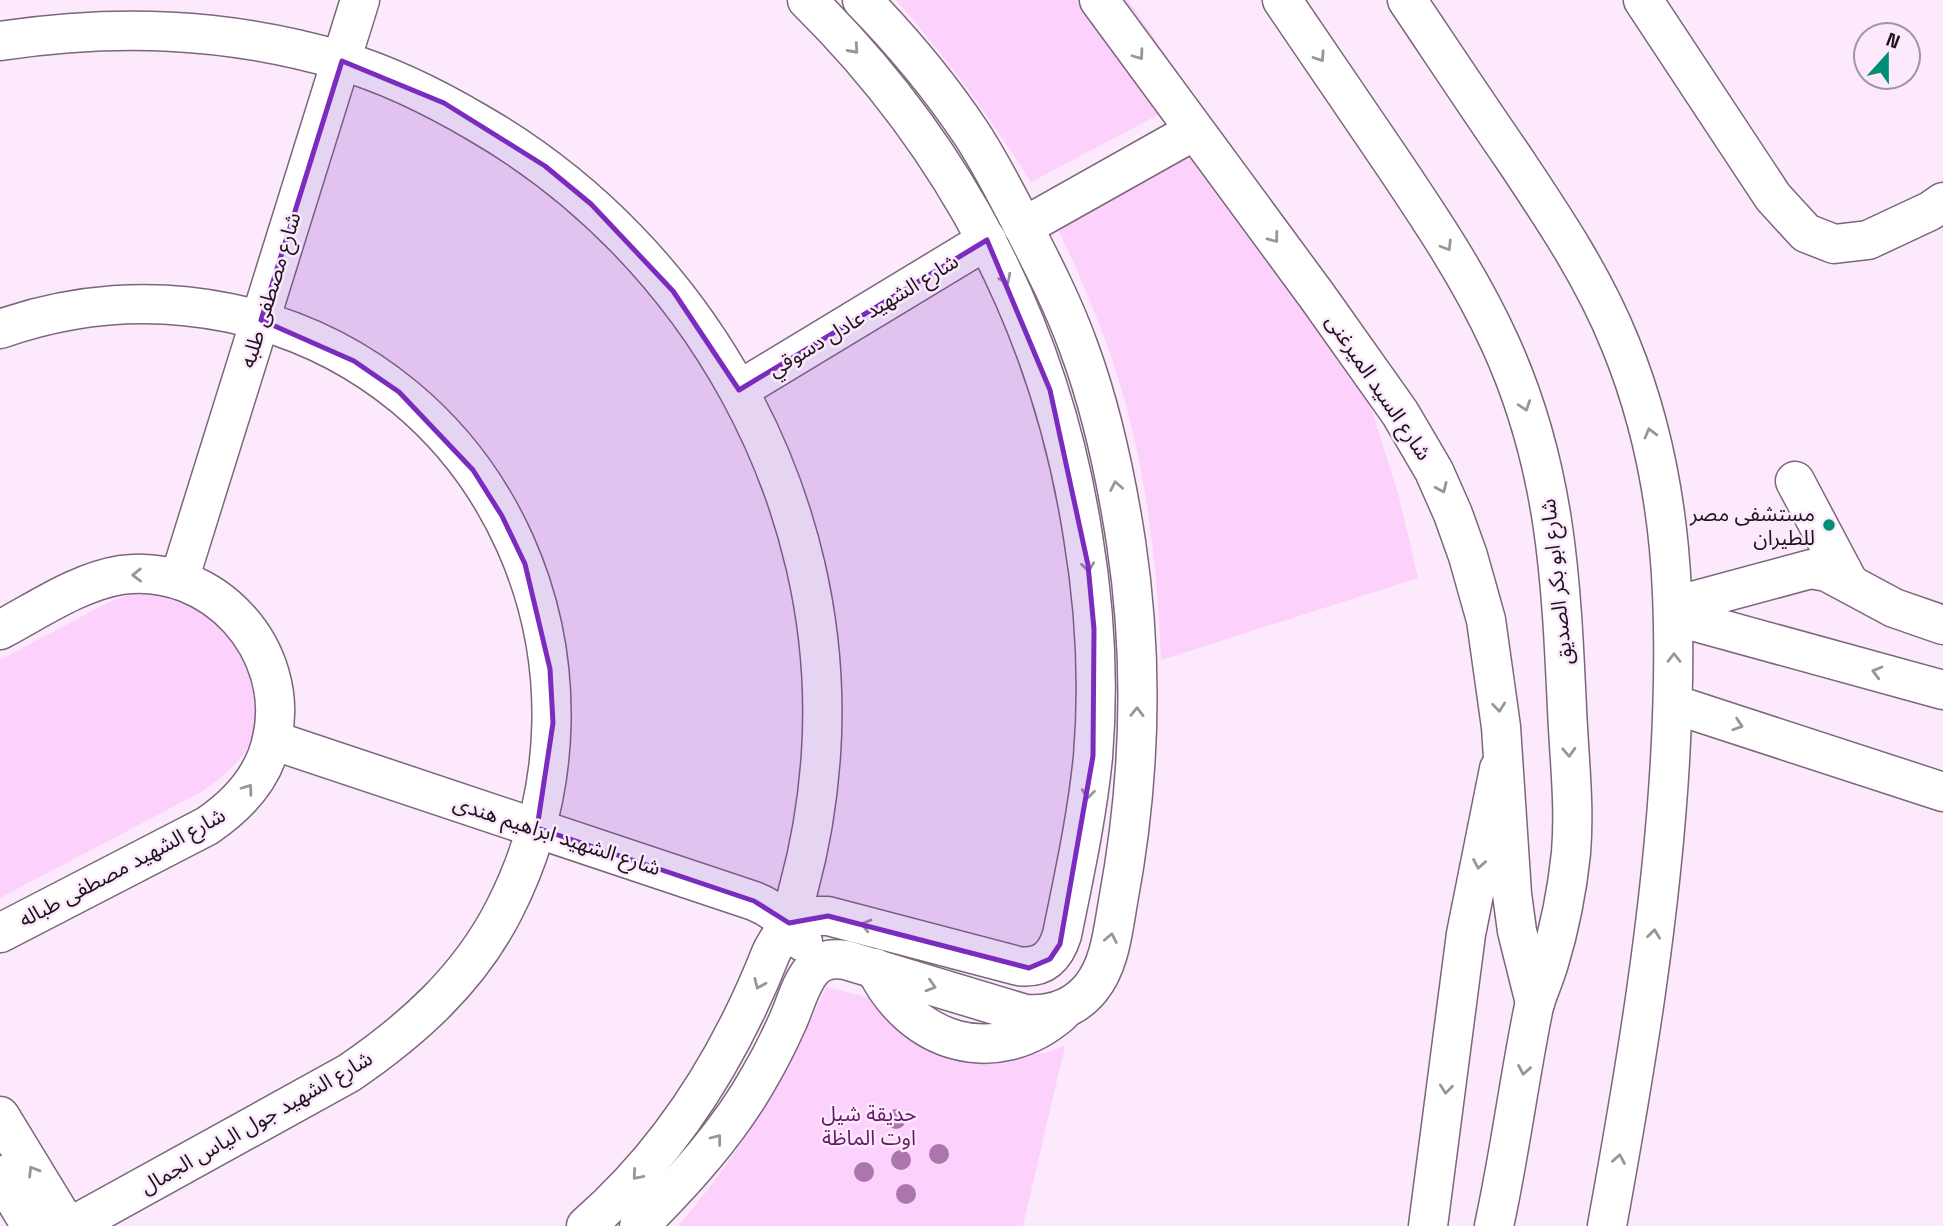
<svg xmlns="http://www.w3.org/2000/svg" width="1943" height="1226" font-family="'Space Grotesk','Noto Sans Arabic',sans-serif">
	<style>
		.green { fill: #fcd2fd }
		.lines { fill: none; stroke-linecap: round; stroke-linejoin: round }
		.minor-casing { stroke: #7b667b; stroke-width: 41 }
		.major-casing { stroke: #7b667b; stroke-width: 41 }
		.highway-casing { stroke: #7b667b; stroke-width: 41 }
		.minor { stroke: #fff; stroke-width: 38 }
		.major { stroke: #fff; stroke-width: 38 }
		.highway { stroke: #fff; stroke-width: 38 }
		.tree { fill: #aa76ac }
		.oneway { stroke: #999599 }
		.marked { fill: #7b2cbf; fill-opacity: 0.2; stroke: #7b2cbf; stroke-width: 5; stroke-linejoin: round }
		.poi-dot { fill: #018e76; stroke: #fce9fc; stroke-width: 2.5 }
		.labels { text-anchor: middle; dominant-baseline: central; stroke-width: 5; stroke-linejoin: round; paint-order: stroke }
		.street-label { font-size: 21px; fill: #1c141c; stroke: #fce9fc }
		.poi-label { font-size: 21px; fill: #1c141c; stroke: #fce9fc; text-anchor: end }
		.park-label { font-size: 21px; fill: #66186a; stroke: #fce9fc }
	</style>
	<rect width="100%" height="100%" fill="#fce9fc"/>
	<!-- green -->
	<g class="green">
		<path d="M896,0H1128L1194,96L1031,182C990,117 947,58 896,0Z"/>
		<path d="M1216,138L1343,339L1374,417L1399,497L1418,578L1161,660C1157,552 1143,444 1106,342C1091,302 1074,263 1056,225Z"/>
		<path d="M161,592L186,597L243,642C247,660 258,696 258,713C258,747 228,774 203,791L0,898V660L113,600L137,593Z"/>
		<path d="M826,987L868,997L880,1010L1012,1058L1048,1052L1065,1046L1023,1226H678C740,1155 787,1073 826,987Z"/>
	</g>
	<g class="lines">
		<!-- minor casing -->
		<g class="minor-casing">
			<g id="minor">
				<polyline points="1643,0 1773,197 1806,233 1834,244 1868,240 1930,211 1943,202"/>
				<path d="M0,41C116,24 225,27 339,60C387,74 434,97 478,123C698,250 838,499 821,754C818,799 811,843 799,887C796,898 794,911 789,922C784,933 776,942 771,953C730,1057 671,1152 586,1226"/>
				<polyline points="1023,227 1194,131"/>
				<path d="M0,329C74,303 153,297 230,313C500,371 628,668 504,910C469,979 412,1030 349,1073L72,1226"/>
				<polyline points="739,390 987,240"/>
				<polyline points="1795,481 1849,583"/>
				<polyline points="179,580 360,0"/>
				<polyline points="1674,606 1811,569 1827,572 1894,608 1943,625"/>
				<polyline points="1674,616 1943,690"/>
				<path d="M0,630C38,610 78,582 121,575C213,562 292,650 272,739C264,778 238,805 207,826L0,933"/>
				<polyline points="1673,704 1943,792"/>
				<path d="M272,740L754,901C776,910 789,923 803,942"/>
				<path d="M789,923L808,916H828L1018,966C1043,969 1055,957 1062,935C1074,876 1087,817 1093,757C1099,684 1095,608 1083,536C1051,328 956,147 807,0"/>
				<path d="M875,968C911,1043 995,1070 1061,1013"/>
				<polyline points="0,1116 67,1226"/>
				<polyline points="0,1175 31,1226"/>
				<path d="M639,1226C684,1181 729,1132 760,1076C770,1059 779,1041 787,1023C795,1006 800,984 812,970C821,959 834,958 846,960L1025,1014C1051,1016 1074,1009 1091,988C1110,965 1113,930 1118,902C1140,784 1144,661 1126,542C1116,477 1102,410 1079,348C1064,306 1044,267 1024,228C1007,196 991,163 971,133C939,85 902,41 862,0"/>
				<polyline points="1428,1226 1466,934 1499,769"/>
			</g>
		</g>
		<!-- major casing -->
		<g class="major-casing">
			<g id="major">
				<polyline points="1099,0 1317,296 1400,413 1434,471 1453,514 1468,556 1486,620 1501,727 1512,894 1517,931 1535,1003"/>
				<path d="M1282,0C1319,54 1356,109 1393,163C1432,221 1471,279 1500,343C1556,466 1561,577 1567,709C1569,757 1575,805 1571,853C1567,891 1560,927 1549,963C1545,977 1538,992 1534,1006C1519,1079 1510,1153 1494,1226"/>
			</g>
		</g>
		<!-- highway casing -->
		<g class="highway-casing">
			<path id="highway" d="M1407,0C1442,52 1477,105 1513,157C1553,217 1593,276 1620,343C1676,479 1678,616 1670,761C1661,917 1635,1072 1607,1226"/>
		</g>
		<!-- minor -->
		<use href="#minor" class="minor"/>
		<!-- major -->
		<use href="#major" class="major"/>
		<!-- highway -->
		<use href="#highway" class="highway"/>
	</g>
	<!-- trees -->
	<g class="tree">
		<circle cx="896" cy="1119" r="10"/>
		<circle cx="939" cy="1154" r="10"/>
		<circle cx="901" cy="1160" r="10"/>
		<circle cx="864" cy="1172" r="10"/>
		<circle cx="906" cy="1194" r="10"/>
	</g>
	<!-- one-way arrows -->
	<defs><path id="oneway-chevron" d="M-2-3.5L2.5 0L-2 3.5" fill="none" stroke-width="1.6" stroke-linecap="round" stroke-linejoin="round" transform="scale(1.75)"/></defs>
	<g class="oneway">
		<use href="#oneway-chevron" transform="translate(854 49) rotate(48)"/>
		<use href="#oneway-chevron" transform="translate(1139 55) rotate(54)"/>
		<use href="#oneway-chevron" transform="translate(1320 57) rotate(56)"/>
		<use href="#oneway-chevron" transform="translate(1274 238) rotate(53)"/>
		<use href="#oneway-chevron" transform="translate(1447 246) rotate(58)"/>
		<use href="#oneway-chevron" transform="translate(1006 279) rotate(63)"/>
		<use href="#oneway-chevron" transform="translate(1525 406) rotate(71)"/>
		<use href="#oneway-chevron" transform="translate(1650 433) rotate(-105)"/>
		<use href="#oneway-chevron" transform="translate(1116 486) rotate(-101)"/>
		<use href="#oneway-chevron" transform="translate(1442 488) rotate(66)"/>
		<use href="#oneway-chevron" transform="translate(1088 567) rotate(83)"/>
		<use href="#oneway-chevron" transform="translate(137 575) rotate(179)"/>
		<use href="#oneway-chevron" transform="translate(1674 658) rotate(-90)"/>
		<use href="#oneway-chevron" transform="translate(1877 672) rotate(-165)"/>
		<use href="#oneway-chevron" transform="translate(1499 707) rotate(84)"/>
		<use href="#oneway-chevron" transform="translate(1137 712) rotate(-89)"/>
		<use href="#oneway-chevron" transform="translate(1738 725) rotate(18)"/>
		<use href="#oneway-chevron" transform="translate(1569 752) rotate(87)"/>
		<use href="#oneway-chevron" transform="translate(248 789) rotate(-54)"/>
		<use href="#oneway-chevron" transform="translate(1088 794) rotate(97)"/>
		<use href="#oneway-chevron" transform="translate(1479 864) rotate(100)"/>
		<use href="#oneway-chevron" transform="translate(866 925) rotate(-165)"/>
		<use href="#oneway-chevron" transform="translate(1654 934) rotate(-83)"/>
		<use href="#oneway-chevron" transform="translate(1111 938) rotate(-79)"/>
		<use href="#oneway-chevron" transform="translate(759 984) rotate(114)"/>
		<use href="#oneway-chevron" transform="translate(931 986) rotate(17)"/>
		<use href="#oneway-chevron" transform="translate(1524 1070) rotate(100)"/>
		<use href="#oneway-chevron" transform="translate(1446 1089) rotate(96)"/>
		<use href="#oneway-chevron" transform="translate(717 1139) rotate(-52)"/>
		<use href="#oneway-chevron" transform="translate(1619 1159) rotate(-80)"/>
		<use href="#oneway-chevron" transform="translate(33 1171) rotate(-121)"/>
		<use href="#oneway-chevron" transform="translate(637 1175) rotate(131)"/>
	</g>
	<!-- marked area -->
	<path class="marked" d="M342,61L444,103L545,166L591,204L673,291L739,390L987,240L1050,390L1088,565L1094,629L1093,756L1060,944L1050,959L1029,968L828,916L789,923L754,901L537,828L553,723L550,669L525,564L502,516L473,470L399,392L354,361L261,320Z"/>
	<!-- markers -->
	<circle class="poi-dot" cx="1829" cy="525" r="7"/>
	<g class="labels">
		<!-- street labels -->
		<g class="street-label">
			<text transform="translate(270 290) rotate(-73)">شارع مصطفى طلبه</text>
			<text transform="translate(863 315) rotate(-31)">شارع الشهيد عادل دسوقي</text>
			<text transform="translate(1379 387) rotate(56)">شارع السيد الميرغنى</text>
			<text transform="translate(1556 582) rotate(-96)">شارع ابو بكر الصديق</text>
			<text transform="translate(557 835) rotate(18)">شارع الشهيد ابراهيم هندى</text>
			<text transform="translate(122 867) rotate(-28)">شارع الشهيد مصطفى طباله</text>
			<text transform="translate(256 1122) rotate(-30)">شارع الشهيد جول الياس الجمال</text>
		</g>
		<!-- poi labels -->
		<g class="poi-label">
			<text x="1815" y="513">مستشفى مصر<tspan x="1815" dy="24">للطيران</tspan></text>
		</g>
		<!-- park labels -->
		<g class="park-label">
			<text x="869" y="1113">حديقة شيل<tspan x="869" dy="24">اوت الماظة</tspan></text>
		</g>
	</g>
	<!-- north arrow -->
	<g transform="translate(1887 56) rotate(21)"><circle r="33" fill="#fce9fc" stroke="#a294a2" stroke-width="2"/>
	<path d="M0-5L12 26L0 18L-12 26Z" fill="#018e76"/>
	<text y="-10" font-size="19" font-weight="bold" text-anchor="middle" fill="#1c141c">N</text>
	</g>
</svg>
